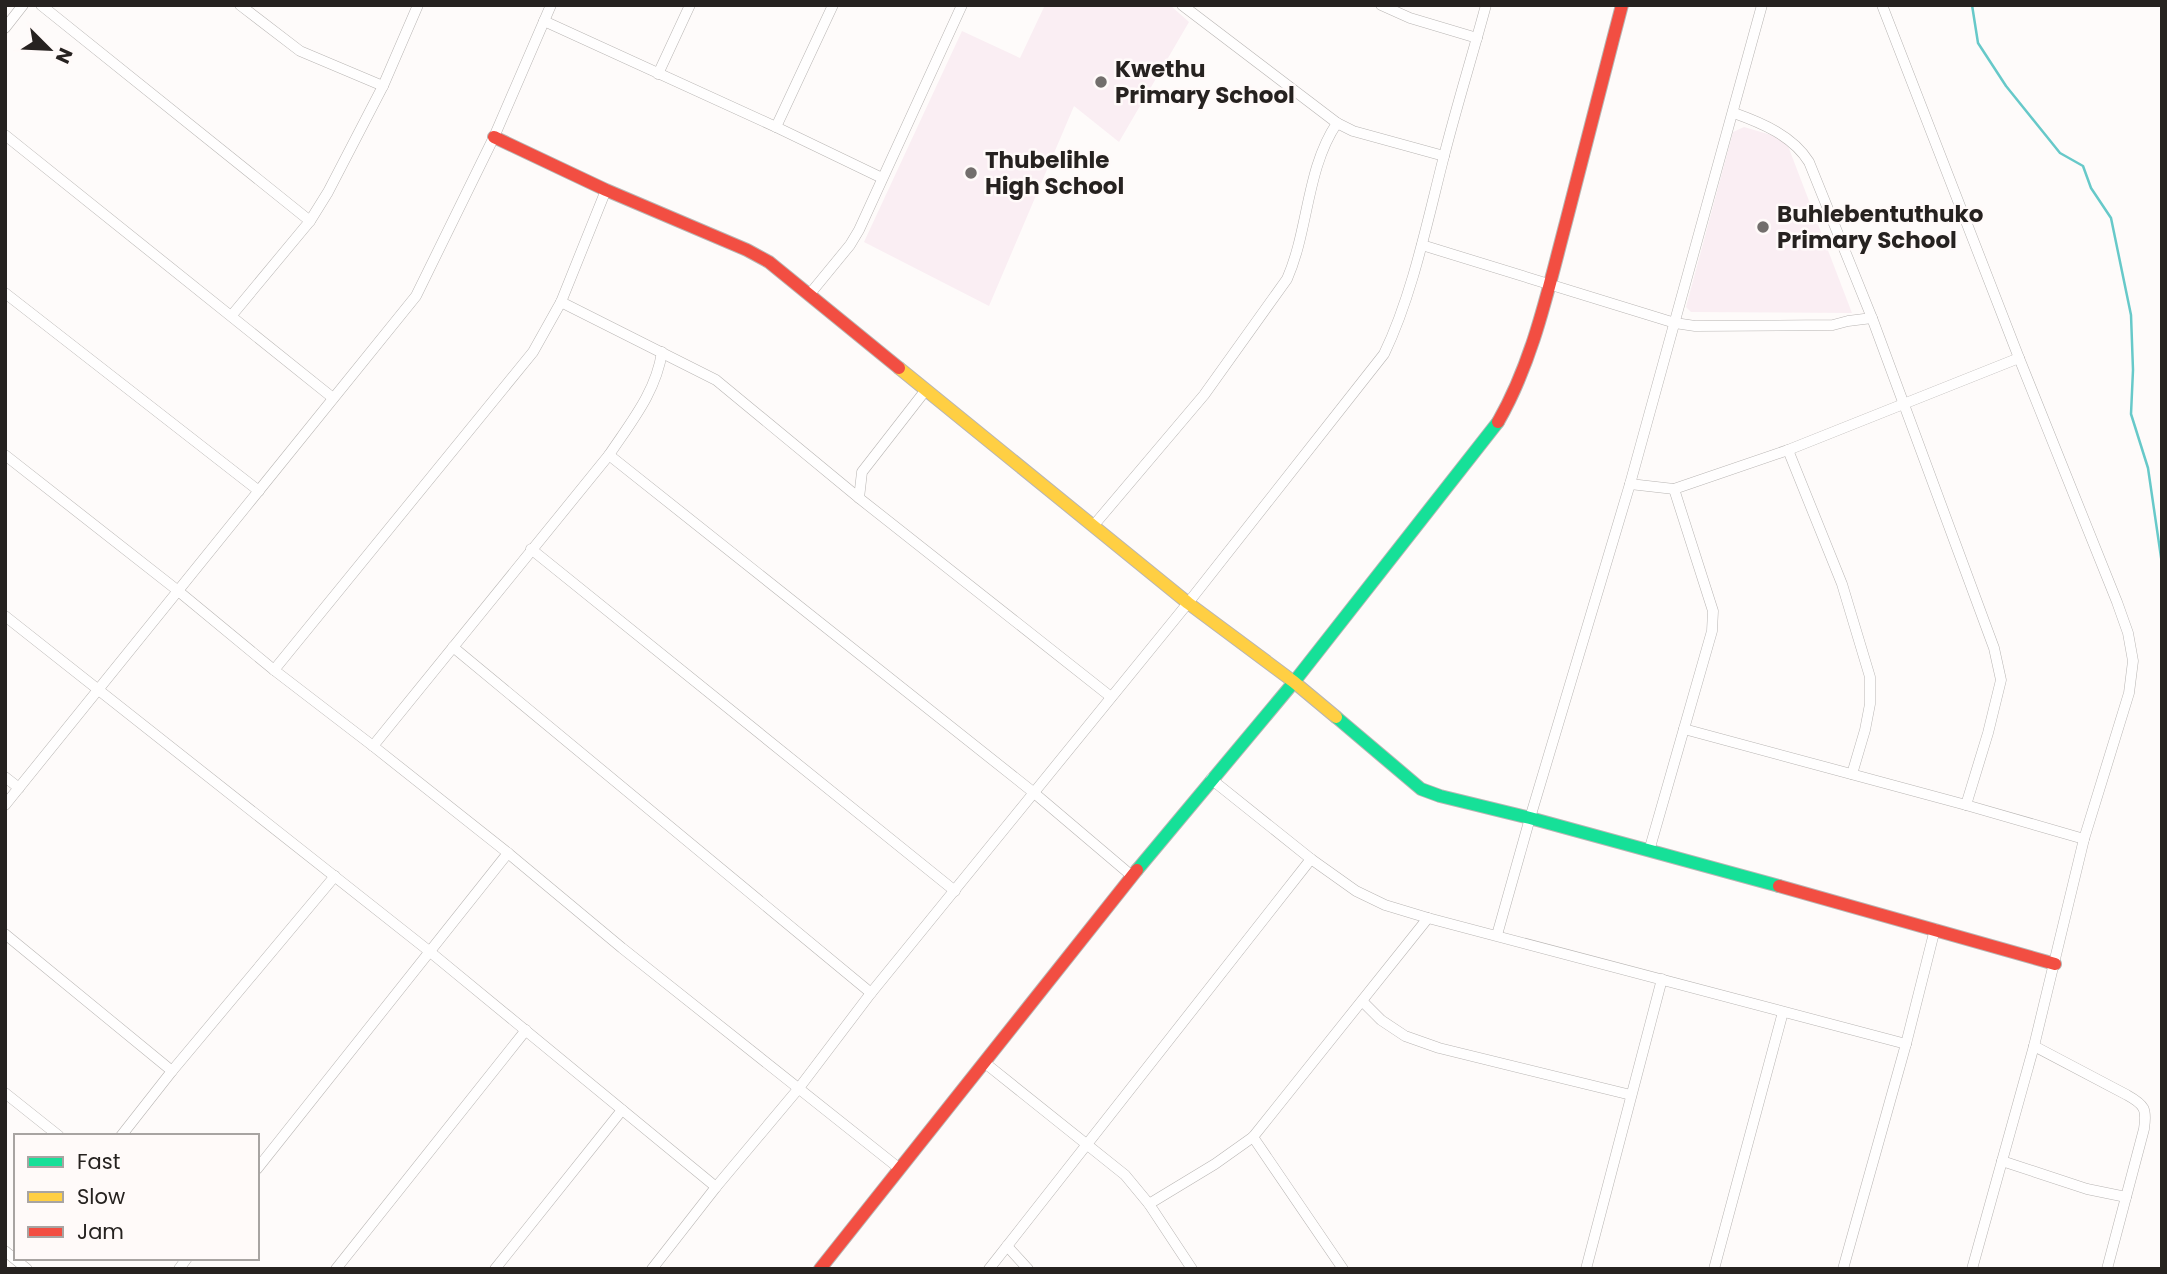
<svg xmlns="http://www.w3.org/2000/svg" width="2167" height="1274" font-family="Poppins,sans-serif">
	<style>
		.education { fill: #faeef3 }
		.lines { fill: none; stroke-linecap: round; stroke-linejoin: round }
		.stream { stroke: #67c9c9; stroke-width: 2.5 }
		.street-casing { stroke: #b8b5b3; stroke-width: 11 }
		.fast-casing { stroke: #b8b5b3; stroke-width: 14 }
		.slow-casing { stroke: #b8b5b3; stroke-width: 14 }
		.jam-casing { stroke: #b8b5b3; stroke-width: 14 }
		.street { stroke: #fffefe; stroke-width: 10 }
		.fast { stroke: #16e098; stroke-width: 12 }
		.slow { stroke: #ffcf43; stroke-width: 12 }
		.jam { stroke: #f24e42; stroke-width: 12 }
		.poi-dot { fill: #726e6c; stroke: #fffaf9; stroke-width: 2.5 }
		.labels { text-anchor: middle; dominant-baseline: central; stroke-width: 5; stroke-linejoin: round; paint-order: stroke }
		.poi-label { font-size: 23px; font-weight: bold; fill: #262220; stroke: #fffaf9; text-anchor: start }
	</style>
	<rect width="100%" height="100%" fill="#fefbfa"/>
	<!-- education -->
	<g class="education">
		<polygon points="1045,5 1170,5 1189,22 1119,142 1074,106 989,306 864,242 962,31 1020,58"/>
		<polygon points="1744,127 1778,137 1788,146 1852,313 1691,312 1686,307 1733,132"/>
	</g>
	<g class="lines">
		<!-- stream -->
		<polyline class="stream" points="1972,5 1978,43 2006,86 2060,153 2083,166 2091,188 2111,218 2131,315 2133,370 2131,414 2148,468 2162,564"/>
		<!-- street casing -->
		<g class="street-casing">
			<g id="street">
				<polyline points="41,5 310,221"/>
				<polyline points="240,5 300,51 383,86"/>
				<polyline points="1182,5 1337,123 1353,131 1444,156"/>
				<polyline points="1381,5 1410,18 1477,38"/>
				<polyline points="1882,5 2019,358 2117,602 2128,633 2133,661 2129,693 2084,839 2034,1046 1972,1269"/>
				<polyline points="544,21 776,127 882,178"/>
				<polyline points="5,28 23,5"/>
				<polyline points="658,74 690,5"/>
				<path d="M1734,113C1762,123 1793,136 1809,162L1872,318L1994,648L2001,680L1988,733L1966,805"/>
				<polyline points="776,127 833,5"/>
				<polyline points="5,135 333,398"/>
				<polyline points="1422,245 1675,323 1695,326 1833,325 1848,321 1872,318"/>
				<polyline points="5,293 259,491"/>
				<polyline points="809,295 850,245 859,230 962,5"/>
				<polyline points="561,302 716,380 859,498 1111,697"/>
				<polyline points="232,315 310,221 328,192 383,86 418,5"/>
				<polyline points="1788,450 1842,584 1870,677 1870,704 1865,730 1852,774"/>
				<polyline points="5,455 177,590 274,670 373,746 508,853 622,948 900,1169"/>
				<polyline points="609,455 1033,792 1132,876"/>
				<polyline points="1630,484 1674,489 1788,450 2019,358"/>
				<polyline points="859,498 862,472 925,391"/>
				<path d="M1094,525L1204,395L1287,279C1309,229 1306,169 1337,123"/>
				<polyline points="531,549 955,891"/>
				<polyline points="5,616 429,951 716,1187"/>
				<polyline points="453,647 871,993"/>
				<polyline points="274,670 533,352 561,302 606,190"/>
				<polyline points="1684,729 1966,805 2084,839"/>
				<path d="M373,746L609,455C631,422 656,392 662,352"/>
				<polyline points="5,777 19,788"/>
				<polyline points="1211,779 1311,859 1356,891 1385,905 1428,918 1906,1044"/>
				<polyline points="5,805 416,296 494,137 551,5"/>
				<polyline points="1649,851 1712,631 1713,611 1674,489"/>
				<polyline points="5,934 172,1071"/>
				<polyline points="1497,935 1530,818 1630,484 1762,5"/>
				<polyline points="1363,1002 1381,1020 1405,1036 1439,1048 1631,1095"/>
				<path d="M2034,1046L2127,1095C2145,1105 2147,1109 2144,1129L2107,1269"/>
				<polyline points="985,1063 1125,1175 1149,1204 1192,1269"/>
				<polyline points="5,1093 59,1136"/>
				<polyline points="121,1136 172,1071 335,876"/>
				<polyline points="1253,1137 1343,1269"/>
				<polyline points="2002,1161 2087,1189 2126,1197"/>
				<polyline points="257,1169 508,853"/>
				<polyline points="1149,1204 1215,1164 1253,1137 1428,918"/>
				<polyline points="1007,1246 1028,1269"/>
				<polyline points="5,1251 27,1269"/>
				<polyline points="179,1269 187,1258"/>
				<polyline points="336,1269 526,1030"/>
				<polyline points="495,1269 622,1110"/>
				<path d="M652,1269L716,1187L799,1088L871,993L1188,603L1384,354C1412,296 1427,223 1443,160C1456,108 1472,57 1486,5"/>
				<polyline points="989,1269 1311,859"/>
				<polyline points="1586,1269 1662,979"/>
				<polyline points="1714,1269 1783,1012"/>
				<polyline points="1843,1269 1906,1044 1935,929"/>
			</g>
		</g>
		<!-- fast casing -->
		<g class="fast-casing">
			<g id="fast">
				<polyline points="1336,717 1421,789 1440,796 1530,818 1779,886"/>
				<polyline points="1137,870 1294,682 1498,422"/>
			</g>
		</g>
		<!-- slow casing -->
		<g class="slow-casing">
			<polyline id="slow" points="899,368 1188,603 1294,682 1336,717"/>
		</g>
		<!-- jam casing -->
		<g class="jam-casing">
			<g id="jam">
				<polyline points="494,137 606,190 747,250 769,262 899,368"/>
				<path d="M1498,422C1533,361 1548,290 1566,222C1585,149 1603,77 1622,5"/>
				<polyline points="1779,886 2055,964"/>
				<polyline points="820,1269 1137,870"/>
			</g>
		</g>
		<!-- street -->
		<use href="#street" class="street"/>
		<!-- fast -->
		<use href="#fast" class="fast"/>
		<!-- slow -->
		<use href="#slow" class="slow"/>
		<!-- jam -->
		<use href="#jam" class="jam"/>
	</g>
	<!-- markers -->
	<g class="poi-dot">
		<circle cx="1101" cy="82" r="7"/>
		<circle cx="971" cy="173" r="7"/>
		<circle cx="1763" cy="227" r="7"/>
	</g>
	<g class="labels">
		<!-- poi labels -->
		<g class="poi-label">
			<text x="1115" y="69">Kwethu<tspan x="1115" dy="26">Primary School</tspan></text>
			<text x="985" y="160">Thubelihle<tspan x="985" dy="26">High School</tspan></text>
			<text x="1777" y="214">Buhlebentuthuko<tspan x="1777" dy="26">Primary School</tspan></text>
		</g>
	</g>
	<!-- border -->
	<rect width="2167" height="1274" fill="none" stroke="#262220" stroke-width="14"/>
	<!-- legend -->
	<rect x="14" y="1134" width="245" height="126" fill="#fffaf9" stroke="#a8a4a2" stroke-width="2"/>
	<rect x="28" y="1157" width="35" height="10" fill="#16e098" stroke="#a8a4a2" stroke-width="2"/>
	<text x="77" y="1169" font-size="21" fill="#262220">Fast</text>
	<rect x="28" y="1192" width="35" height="10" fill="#ffcf43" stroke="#a8a4a2" stroke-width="2"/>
	<text x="77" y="1204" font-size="21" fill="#262220">Slow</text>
	<rect x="28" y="1227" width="35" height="10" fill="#f24e42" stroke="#a8a4a2" stroke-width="2"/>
	<text x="77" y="1239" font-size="21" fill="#262220">Jam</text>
	<!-- north arrow -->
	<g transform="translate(49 49) rotate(114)" stroke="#fffaf9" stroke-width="5" paint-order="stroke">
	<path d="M0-5L12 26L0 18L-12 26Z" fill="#262220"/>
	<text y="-10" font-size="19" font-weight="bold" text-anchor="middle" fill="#262220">N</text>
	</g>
</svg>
